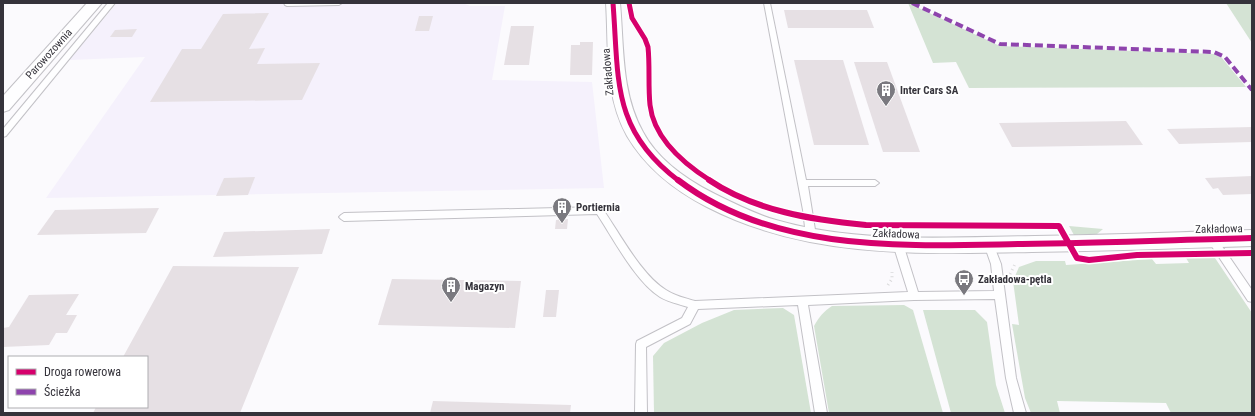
<svg xmlns="http://www.w3.org/2000/svg" width="1255" height="416" font-family="'Roboto Condensed',sans-serif">
	<style>
		.built { fill: #f5f1fc }
		.green { fill: #d4e3d4 }
		.building { fill: #e6e0e4 }
		.lines { fill: none; stroke-linecap: round; stroke-linejoin: round }
		.lane-casing { stroke: #c2c1c6; stroke-width: 2 }
		.street-casing { stroke: #c2c1c6; stroke-width: 2 }
		.path { stroke: #d9d9da; stroke-width: 3; stroke-dasharray: 1 3.5; stroke-linecap: butt }
		.lane { fill: #fefeff; fill-rule: evenodd }
		.street { fill: #fefeff; fill-rule: evenodd }
		.quiet { stroke: #8e44ad; stroke-width: 4; stroke-dasharray: 8 4; stroke-linecap: butt }
		.cycleway-far1-casing { stroke: #fff; stroke-width: 7 }
		.cycleway-casing { stroke: #fff; stroke-width: 9 }
		.cycleway-far1 { stroke: #d6006c; stroke-width: 5 }
		.cycleway { stroke: #d6006c; stroke-width: 6 }
		.labels { text-anchor: middle; dominant-baseline: central; stroke-width: 4; stroke-linejoin: round; paint-order: stroke }
		.street-label { font-size: 11px; fill: #35333b; stroke: #fff }
		.poi-label { font-size: 11px; font-weight: bold; fill: #35333b; stroke: #fff; text-anchor: start }
	</style>
	<rect width="100%" height="100%" fill="#fbfafd"/>
	<!-- built -->
	<polygon class="built" points="117,3 463,3 470,6 505,6 492,80 592,82 604,188 46,198 145,57 69,60"/>
	<!-- green -->
	<g class="green">
		<polygon points="908,3 1000,46 1214,54 1222,58 1246,87 969,88 956,62 933,63"/>
		<polygon points="1226,3 1252,3 1252,43"/>
		<polygon points="1069,226 1103,229 1097,234 1074,235"/>
		<polygon points="1186,258 1215,258 1252,313 1252,413 1171,413 1166,403 1057,401 1060,413 1031,413 1025,398 1012,324 1019,325 1013,281 1019,267 1036,261 1065,261 1066,265 1152,259 1156,264 1189,263"/>
		<path d="M904,305L913,310L943,413H829L814,326C819,317 824,311 832,306Z"/>
		<polygon points="783,308 794,315 811,413 654,413 653,356 664,343 702,323 734,310"/>
		<polygon points="923,310 975,310 987,322 996,385 1005,413 951,413"/>
	</g>
	<!-- building -->
	<g class="building">
		<polygon points="784,10 867,10 874,28 788,28"/>
		<polygon points="269,13 249,49 265,48 257,64 320,63 302,100 150,102 182,49 201,49 223,14"/>
		<polygon points="419,16 433,16 429,31 415,31"/>
		<polygon points="511,26 534,26 529,65 504,65"/>
		<polygon points="137,29 132,37 110,37 115,30"/>
		<polygon points="580,42 593,42 592,75 570,75 571,45 580,45"/>
		<polygon points="794,60 843,60 869,145 814,145"/>
		<polygon points="854,62 887,62 920,152 883,152"/>
		<polygon points="1126,121 1143,145 1012,147 999,123"/>
		<polygon points="1252,127 1252,142 1179,144 1167,129"/>
		<polygon points="1252,176 1252,194 1223,195 1218,188 1213,189 1205,178"/>
		<polygon points="255,177 248,195 216,196 224,178"/>
		<polygon points="159,208 146,233 37,235 55,210"/>
		<polygon points="568,219 567,229 555,229 556,220"/>
		<polygon points="330,229 322,254 213,257 224,232"/>
		<polygon points="173,266 299,267 240,413 93,413 96,407 147,407 147,357 123,357"/>
		<polygon points="392,279 521,281 515,328 378,325"/>
		<polygon points="546,290 559,290 556,317 543,317"/>
		<polygon points="79,294 66,315 77,315 67,333 56,333 49,345 3,347 3,328 9,327 29,295"/>
		<polygon points="433,401 571,405 570,413 430,413"/>
	</g>
	<g class="lines">
		<!-- lane casing -->
		<g class="lane-casing">
			<g id="lane">
				<polygon points="108,3 115,3 6,136 3,137 3,129"/>
				<polygon points="284,3 342,3 339,5 287,6 285,5"/>
				<polygon points="764,3 770,3 806,180 875,180 879,183 875,186 808,186 816,236 814,239 808,239 806,236 803,210"/>
				<path d="M599,207L602,208C619,232 641,275 666,290C675,296 685,298 695,301L908,292L893,244L895,241H901L903,244L918,292L994,291L991,264L984,244L986,241H992L1001,264L1016,378L1026,413H1014L1006,378L995,299L914,300L808,305L827,413H815L798,305L698,309L690,324L646,347L647,413H635L636,344L637,341L682,318L688,307C679,304 668,302 660,297C635,281 613,238 597,214L344,221L341,219L339,217L341,215L344,213Z"/>
				<polygon points="1212,235 1215,236 1252,290 1252,302 1248,301 1209,242 1207,239 1209,236"/>
			</g>
		</g>
		<!-- street casing -->
		<g class="street-casing">
			<g id="street">
				<polygon points="87,3 102,3 9,110 3,112 3,96"/>
				<path d="M606,3H620C624,46 621,93 643,132C658,160 687,180 715,194C735,204 755,214 776,220C859,244 949,237 1035,236C1107,235 1180,232 1252,230V246C1179,248 1105,251 1032,252C921,254 808,259 707,207C674,190 646,168 627,136C604,95 609,48 606,3Z"/>
			</g>
		</g>
		<!-- path -->
		<g class="path">
			<polyline points="1010,274 1015,264"/>
			<polyline points="888,285 892,279 892,272"/>
		</g>
		<!-- lane -->
		<use href="#lane" class="lane"/>
		<!-- street -->
		<use href="#street" class="street"/>
		<!-- quiet -->
		<polyline class="quiet" points="912,3 1000,44 1214,52 1225,57 1252,90"/>
		<!-- cycleway-far1 casing -->
		<g class="cycleway-far1-casing">
			<g id="cycleway-far1">
				<path d="M613,3C619,79 611,130 679,181"/>
				<path d="M629,3L632,18L645,39L648,47C650,66 648,86 650,105C654,139 684,164 711,181"/>
			</g>
		</g>
		<!-- cycleway casing -->
		<g class="cycleway-casing">
			<g id="cycleway">
				<path d="M678,180C775,254 907,246 1022,244C1099,243 1175,240 1252,238"/>
				<path d="M709,180C755,211 813,220 866,225L1059,226L1077,258L1089,260L1137,255L1252,253"/>
			</g>
		</g>
		<!-- cycleway-far1 -->
		<use href="#cycleway-far1" class="cycleway-far1"/>
		<!-- cycleway -->
		<use href="#cycleway" class="cycleway"/>
	</g>
	<!-- icons -->
	<defs>
		<g id="building-pin" transform="scale(1)"><path d="M0 17L-7.5 6A9.5 9.5 0 1 1 7.5 6Z" fill="#7a797f" stroke="#fff"/><path d="M-4-6H4V6H1V3H-1V6H-4ZM-2.5-4.3h1.7v1.8h-1.7ZM.8-4.3h1.7v1.8H.8ZM-2.5-1h1.7V.8h-1.7ZM.8-1h1.7V.8H.8Z" fill="#fff"/></g>
		<g id="bus-pin" transform="scale(1)"><path d="M0 17L-7.5 6A9.5 9.5 0 1 1 7.5 6Z" fill="#7a797f" stroke="#fff"/><path d="M-5-6H5V4H4V6H2V4H-2V6H-4V4H-5ZM-3.5-4V0h7V-4ZM-3.5 1.2v1.5H-2V1.2ZM2 1.2v1.5H3.5V1.2Z" fill="#fff"/></g>
	</defs>
	<g fill-rule="evenodd">
		<use href="#building-pin" x="886" y="90"/>
		<use href="#building-pin" x="562" y="207"/>
		<use href="#bus-pin" x="964" y="279"/>
		<use href="#building-pin" x="451" y="286"/>
	</g>
	<g class="labels">
		<!-- street labels -->
		<g class="street-label">
			<text transform="translate(49 54) rotate(-48)">Parowozownia</text>
			<text transform="translate(608 72) rotate(-95)">Zakładowa</text>
			<text transform="translate(1219 229) rotate(-1)">Zakładowa</text>
			<text transform="translate(896 234) rotate(2)">Zakładowa</text>
		</g>
		<!-- poi labels -->
		<g class="poi-label">
			<text x="900" y="90">Inter Cars SA</text>
			<text x="576" y="207">Portiernia</text>
			<text x="978" y="279">Zakładowa-pętla</text>
			<text x="465" y="286">Magazyn</text>
		</g>
	</g>
	<!-- border -->
	<rect width="1255" height="416" fill="none" stroke="#35333b" stroke-width="8"/>
	<!-- legend -->
	<rect x="8" y="356" width="140" height="52" fill="#ffffff" stroke="#aeadb1"/>
	<rect x="16" y="369" width="20" height="6" fill="#d6006c" stroke="#aeadb1"/>
	<text x="44" y="376" font-size="12" fill="#35333b">Droga rowerowa</text>
	<rect x="16" y="389" width="20" height="6" fill="#8e44ad" stroke="#aeadb1"/>
	<text x="44" y="396" font-size="12" fill="#35333b">Ścieżka</text>
</svg>
